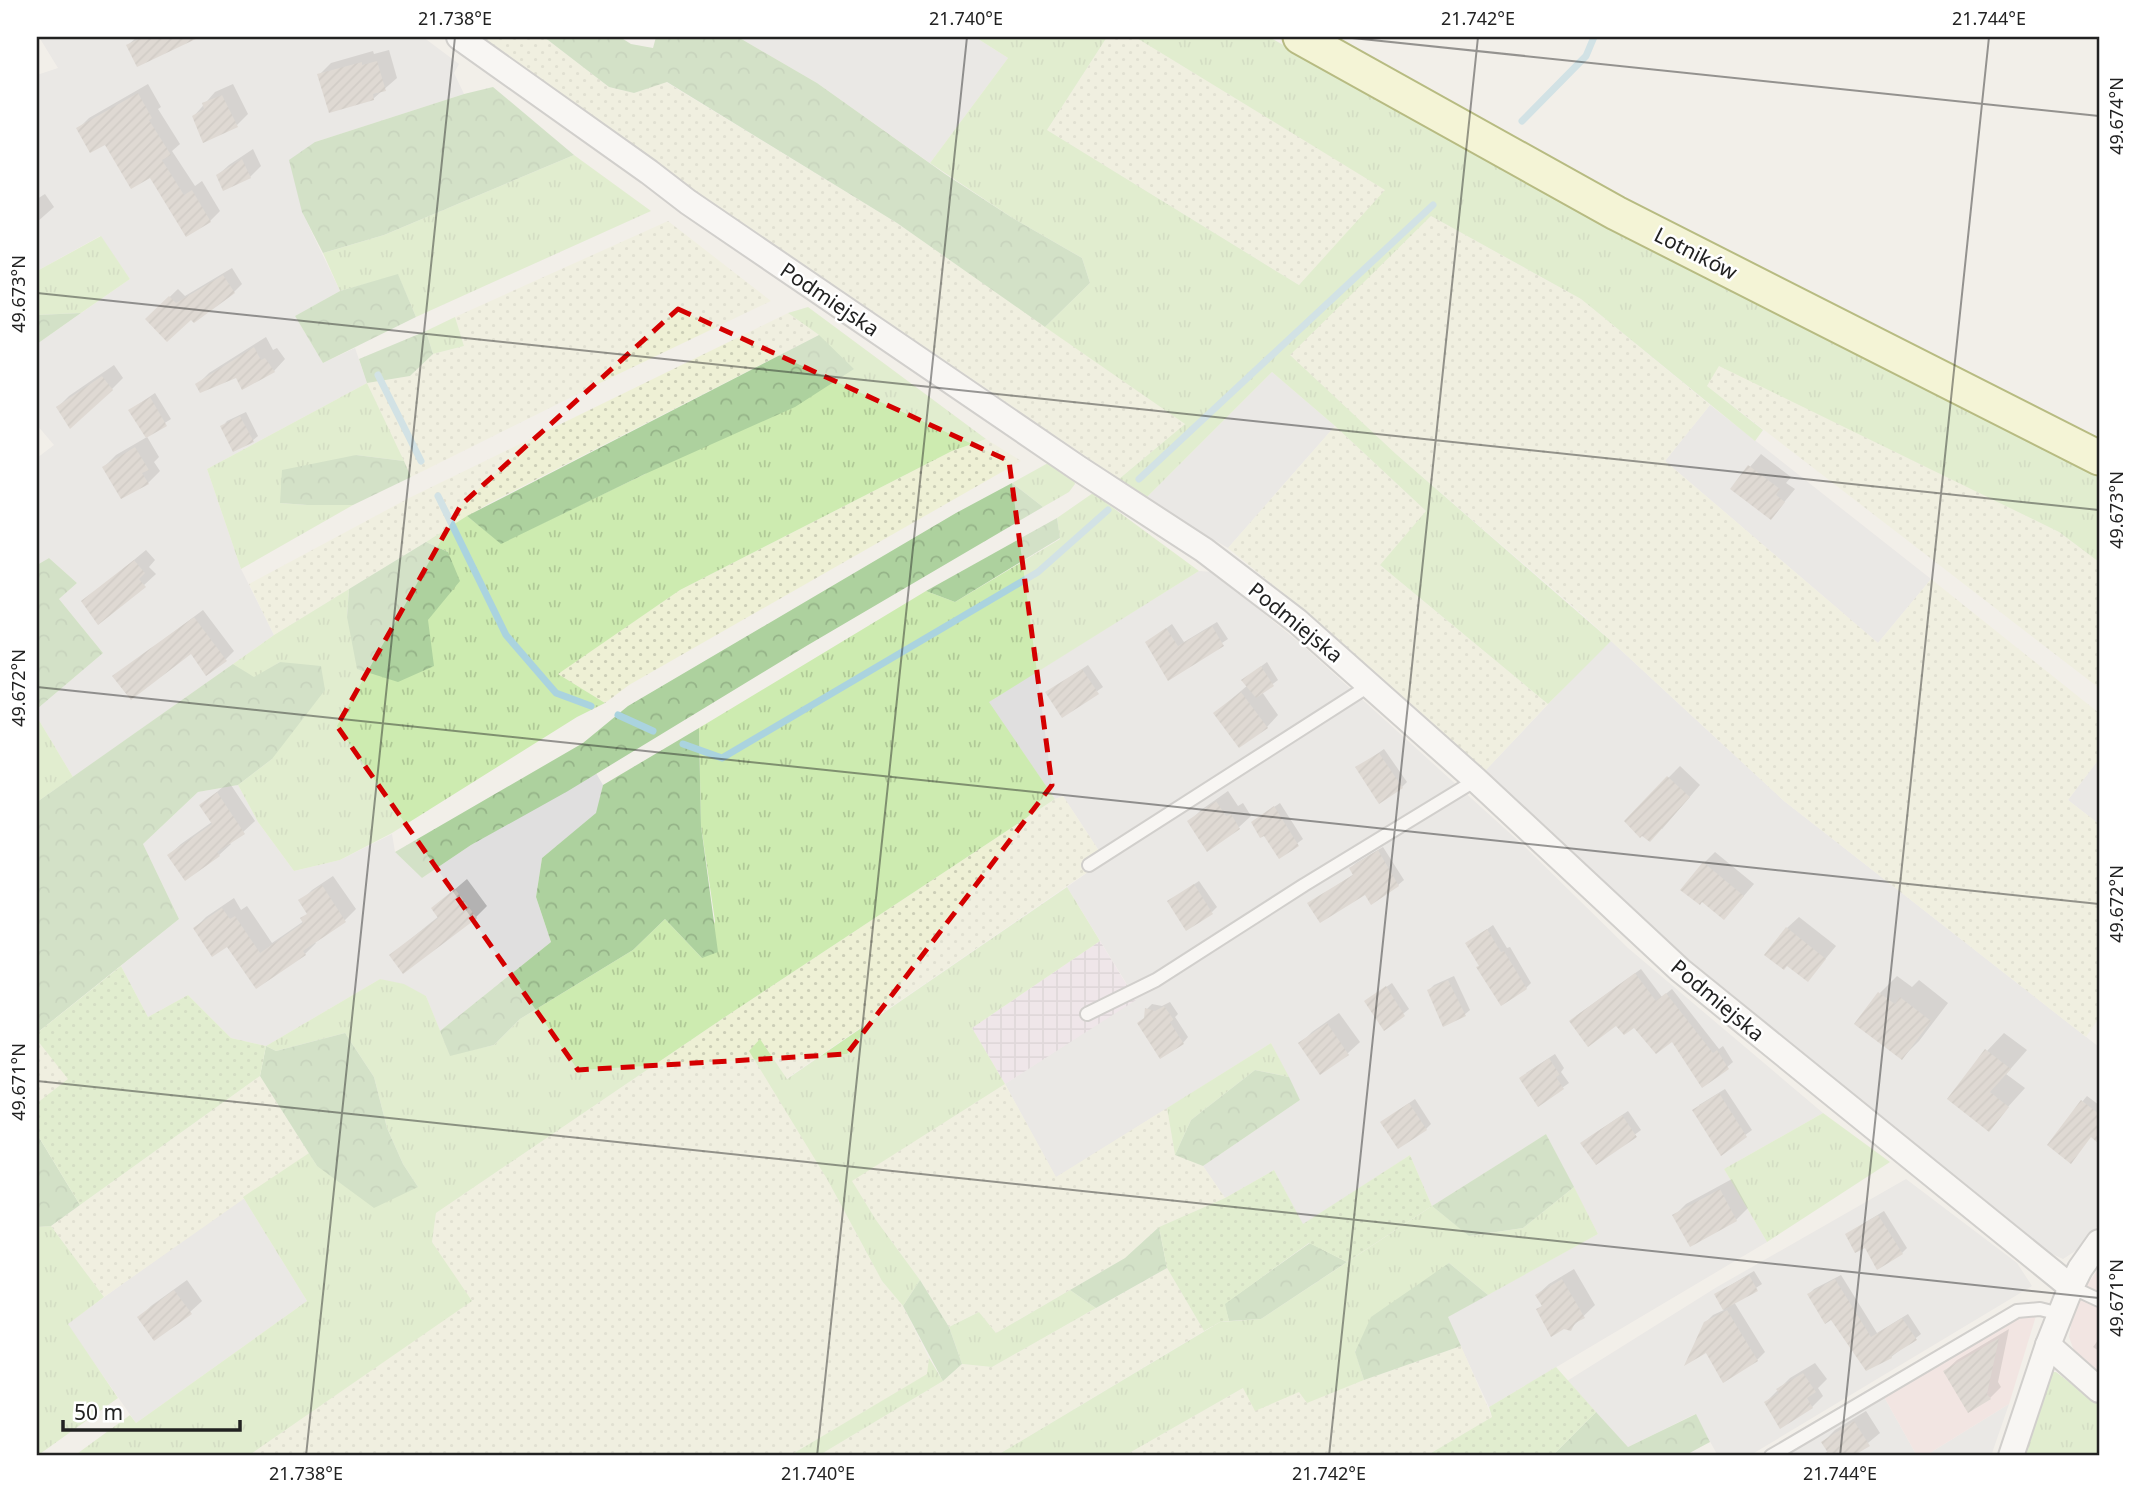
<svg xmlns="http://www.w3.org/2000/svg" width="2136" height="1493" font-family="'Noto Sans',sans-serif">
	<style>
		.residential { fill: #e0dfdf }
		.commercial { fill: #f2dad9 }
		.industrial { fill: url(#industrial-grid) }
		.farmland { fill: url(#farmland-dots) }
		.grass { fill: url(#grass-tufts) }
		.forest { fill: url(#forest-crowns) }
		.garden { fill: url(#garden-dots) }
		.shadow { fill: #0003 }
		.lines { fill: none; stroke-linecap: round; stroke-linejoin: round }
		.stream { stroke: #aad3df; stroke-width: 7 }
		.building { fill: url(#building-hatch) }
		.lane-casing { stroke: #a9a9a9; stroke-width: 16 }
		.street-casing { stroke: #a9a9a9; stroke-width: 28 }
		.secondary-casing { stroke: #707d05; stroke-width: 37 }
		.lane { stroke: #fff; stroke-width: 12 }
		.street { stroke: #fff; stroke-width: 24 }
		.secondary { stroke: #f7fabf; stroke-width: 33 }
		.marked { fill: none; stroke: #d40000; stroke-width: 5; stroke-dasharray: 14 9; stroke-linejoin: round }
		.ticks { fill: none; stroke: #222; stroke-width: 2; stroke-opacity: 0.45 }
		.labels { text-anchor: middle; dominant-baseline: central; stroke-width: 5; stroke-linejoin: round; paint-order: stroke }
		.street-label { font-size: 21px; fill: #222; stroke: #fff }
		.neatline { fill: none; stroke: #222; stroke-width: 2.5 }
		.ticks-label { font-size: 18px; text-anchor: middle; fill: #222 }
	</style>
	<defs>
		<pattern id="industrial-grid" width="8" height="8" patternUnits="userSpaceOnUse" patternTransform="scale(1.75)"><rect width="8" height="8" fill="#ebdbe8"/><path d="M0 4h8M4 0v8" fill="none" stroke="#c9bcc7"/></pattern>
		<pattern id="farmland-dots" width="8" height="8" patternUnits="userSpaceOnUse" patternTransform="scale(1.75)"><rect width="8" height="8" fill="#eef0d5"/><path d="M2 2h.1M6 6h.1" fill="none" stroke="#ccceb7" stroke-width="1.8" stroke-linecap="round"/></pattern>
		<pattern id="grass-tufts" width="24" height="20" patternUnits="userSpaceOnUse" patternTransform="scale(1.75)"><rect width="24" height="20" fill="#cdebb0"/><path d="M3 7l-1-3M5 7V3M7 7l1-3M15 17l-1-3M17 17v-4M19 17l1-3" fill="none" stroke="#b0c997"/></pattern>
		<pattern id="forest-crowns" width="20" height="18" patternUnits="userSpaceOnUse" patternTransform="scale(1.75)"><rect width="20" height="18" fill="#add19e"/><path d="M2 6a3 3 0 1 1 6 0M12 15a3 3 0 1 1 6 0" fill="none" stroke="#95b388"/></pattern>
		<pattern id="garden-dots" width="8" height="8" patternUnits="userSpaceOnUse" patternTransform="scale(1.75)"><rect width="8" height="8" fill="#cdebb0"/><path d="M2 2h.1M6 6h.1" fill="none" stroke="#b0c997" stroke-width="1.8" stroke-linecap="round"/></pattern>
		<pattern id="building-hatch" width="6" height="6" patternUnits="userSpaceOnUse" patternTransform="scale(1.75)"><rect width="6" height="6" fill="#c7bfb8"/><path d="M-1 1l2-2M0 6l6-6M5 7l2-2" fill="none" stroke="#aba49e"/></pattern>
	</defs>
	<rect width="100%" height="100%" fill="#f2efe9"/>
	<!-- residential -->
	<g class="residential">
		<polygon points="39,37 423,37 459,64 454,73 464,94 315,142 302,212 340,291 295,316 323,363 355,348 367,383 207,469 241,569 274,635 73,777 37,717 37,709 103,653 59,599 77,583 49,558 37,565 37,458 54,445 37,425 37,344 130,279 100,236 37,271 37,75 58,68"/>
		<polygon points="738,37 975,37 1008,58 930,163 817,83"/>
		<polygon points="1272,372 1335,426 1228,548 1145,499"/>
		<polygon points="1710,405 1931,579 1878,643 1665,461"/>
		<polygon points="1199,571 1213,572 1301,644 1525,847 1628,948 1823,1113 1724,1169 1767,1242 1489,1407 1447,1317 1598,1234 1546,1134 1432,1206 1410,1155 1303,1225 1274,1170 1225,1198 1203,1166 1300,1100 1271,1043 1056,1178 1005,1084 1136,999 1067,887 1105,860 1063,796 1055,799 988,702"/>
		<polygon points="1611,641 1784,801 2099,1047 2099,1224 2083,1246 2063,1259 2048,1252 1969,1192 1796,1052 1645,924 1485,771 1591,659"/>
		<polygon points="2099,759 2099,824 2068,800"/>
		<polygon points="596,773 603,785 597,813 542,858 536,897 551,942 440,1031 426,996 380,979 266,1046 231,1038 188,995 148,1017 121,966 179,919 143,844 198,792 238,785 258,822 294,871 340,860 392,834 395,852 422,878 471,845"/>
		<polygon points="1906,1179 2017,1263 2032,1286 1749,1456 1718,1456 1695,1414 1628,1447 1567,1381 1717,1287"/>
		<polygon points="243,1197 307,1301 136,1423 67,1324"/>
		<polygon points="1883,1395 1917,1456 1780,1456"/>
		<polygon points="2009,1404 1991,1456 1925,1456"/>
	</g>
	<!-- commercial -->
	<g class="commercial">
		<polygon points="2098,1269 2099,1270 2099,1376 2077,1359 2069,1337 2075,1303"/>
		<polygon points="2018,1315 2036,1316 2009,1404 1925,1456 1917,1456 1883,1395"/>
	</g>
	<!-- industrial -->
	<polygon class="industrial" points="1100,941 1136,1000 1005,1084 972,1028"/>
	<!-- farmland -->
	<g class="farmland">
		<polygon points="473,37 544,37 609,87 634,93 666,82 897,223 1185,424 1119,479 568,104"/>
		<polygon points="1107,37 1135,37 1386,190 1299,285 1047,130"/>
		<polygon points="1431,216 1581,299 1710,405 1665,461 1878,643 1931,579 2099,713 2099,759 2068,800 2099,824 2099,1018 2086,1037 1784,801 1584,616 1396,454 1289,355"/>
		<polygon points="668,221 771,301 606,380 411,477 367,383 410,376 433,354 464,346 455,317"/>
		<polygon points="788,313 819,335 488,504 274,635 249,584 409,498"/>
		<polygon points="1719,365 2059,532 2099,562 2099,688 1707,386"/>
		<polygon points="1335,426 1426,511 1381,566 1548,704 1485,771 1330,632 1228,548"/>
		<polygon points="986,439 1021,461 629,685 605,703 557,674 680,590 952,451"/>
		<polygon points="1063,796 1105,860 786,1079 760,1040 827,1179 882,1281 903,1306 929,1358 928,1374 789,1456 248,1456 471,1301 432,1242 436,1213 722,1019 1055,799"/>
		<polygon points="37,1040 69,1079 37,1103"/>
		<polygon points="260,1076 309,1153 104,1297 51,1226"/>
		<polygon points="1005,1084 1056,1177 1167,1108 1175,1154 1203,1166 1225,1198 1159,1227 1125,1258 996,1333 979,1312 949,1327 920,1280 876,1220 851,1181"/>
		<polygon points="1167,1268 1204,1331 996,1456 818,1456 943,1381 962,1364 992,1367"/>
		<polygon points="1461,1346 1492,1417 1426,1456 1124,1456 1243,1388 1300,1391 1308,1402 1364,1380"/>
	</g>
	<!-- grass -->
	<g class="grass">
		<polygon points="975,37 1107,37 1047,130 1299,285 1385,190 1135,37 1269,37 1349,82 2099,473 2099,562 2059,532 1719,366 1707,386 1763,430 1755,441 1581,299 1431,216 1290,355 1396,454 1611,641 1548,704 1380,565 1426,511 1335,426 1272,372 1145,499 1119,479 1185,424 1045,327 1090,283 1082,258 1011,217 930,163 1008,58"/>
		<polygon points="574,155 651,211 416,317 398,275 340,291 323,253 384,235"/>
		<polygon points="101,236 130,279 81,313 37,315 37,271"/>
		<polygon points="808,307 986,439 952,451 680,590 558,674 605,703 577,717 392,833 340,860 294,871 258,822 238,785 272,759 280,662 254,678 233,664 274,635 349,589 347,617 428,620 448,552 426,542 467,516 501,543 645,474 819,335 788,313"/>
		<polygon points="455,317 464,346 433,354 426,331"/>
		<polygon points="367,383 404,461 356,455 280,503 307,505 353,505 241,569 207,469"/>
		<polygon points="1048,463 1073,478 1075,484 1069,492 1043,507 1012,483"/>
		<polygon points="1093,493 1199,571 989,702 1055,799 722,1019 436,1213 432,1242 472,1301 248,1456 74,1456 130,1415 136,1423 307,1301 243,1197 309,1153 317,1166 418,1187 403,1164 387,1128 374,1077 345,1033 276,1051 266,1046 380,979 404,984 426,996 450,1055 494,1045 520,1019 633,950 665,919 702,958 715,921 701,826 699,728 926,591 955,602 1060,539 1057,518"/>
		<polygon points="37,717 73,777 37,802"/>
		<polygon points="1067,887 1100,941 972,1028 1005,1084 852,1181 876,1220 920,1280 903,1306 882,1281 827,1179 749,1051 760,1039 787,1079"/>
		<polygon points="1271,1043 1289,1077 1255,1070 1191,1120 1175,1155 1167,1108"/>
		<polygon points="1823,1113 1890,1162 1767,1242 1724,1169"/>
		<polygon points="1574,1187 1598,1234 1488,1295 1449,1263 1355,1351 1364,1380 1307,1403 1299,1392 1255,1411 1243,1388 1124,1456 996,1456 1220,1322 1261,1319 1432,1206 1470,1236 1523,1228"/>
		<polygon points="51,1226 104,1297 68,1324 118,1398 37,1456 37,1227"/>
		<polygon points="1070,1290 1096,1308 992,1367 962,1364 949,1327 979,1312 996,1333"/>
		<polygon points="929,1358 943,1381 818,1456 789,1456 927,1374"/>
		<polygon points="2046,1372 2056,1372 2099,1405 2099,1456 2020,1456"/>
	</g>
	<!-- forest -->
	<g class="forest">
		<polygon points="544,37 620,37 631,44 653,48 656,37 738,37 817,83 945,174 1011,217 1082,258 1090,283 1045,327 897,223 667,82 634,93 609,87"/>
		<polygon points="493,87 574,155 384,235 323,253 302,212 289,160 315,142 464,94"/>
		<polygon points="398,274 416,317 323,363 295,316 340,291"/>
		<polygon points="81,313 37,344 37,315"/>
		<polygon points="426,331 433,354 410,376 367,383 359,359"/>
		<polygon points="819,335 854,369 795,407 645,474 501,544 467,516"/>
		<polygon points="356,455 404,461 411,477 353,505 307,505 280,503 282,470"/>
		<polygon points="1012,483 1043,507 808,645 568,791 471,845 422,878 395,852 583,743 628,706 956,513"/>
		<polygon points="1057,518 1060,538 955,602 926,591"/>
		<polygon points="426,542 448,552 460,581 428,620 434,666 398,682 357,669 347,617 349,589"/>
		<polygon points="49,558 77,583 59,599 103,653 37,709 37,565"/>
		<polygon points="280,662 321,666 325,690 272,759 238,785 198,792 143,844 179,919 37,1033 37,802 233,664 254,677"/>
		<polygon points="699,728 701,826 718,952 702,958 665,919 633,950 520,1019 494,1045 450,1056 440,1031 551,942 536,897 542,858 596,813 603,785"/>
		<polygon points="345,1033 374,1077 387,1128 403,1164 418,1187 374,1208 317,1166 260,1076 266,1046 276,1051"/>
		<polygon points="1255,1070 1289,1077 1300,1100 1203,1166 1175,1155 1191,1120"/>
		<polygon points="37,1134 80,1205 51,1226 37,1227"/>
		<polygon points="1546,1134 1574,1187 1523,1228 1469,1236 1432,1206"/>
		<polygon points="1159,1227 1167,1268 1096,1308 1070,1290 1125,1258"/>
		<polygon points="1310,1243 1347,1262 1261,1319 1229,1321 1224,1304"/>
		<polygon points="1449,1263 1488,1295 1448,1317 1461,1346 1364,1380 1355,1352 1371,1317"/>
		<polygon points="920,1280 949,1327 962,1364 943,1381 903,1306"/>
		<polygon points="1596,1412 1628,1447 1696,1414 1710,1442 1684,1456 1552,1456"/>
	</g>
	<!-- garden -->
	<g class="garden">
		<polygon points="121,966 148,1017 188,995 231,1038 266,1046 260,1076 80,1205 37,1134 37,1103 68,1079 37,1040 37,1033"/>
		<polygon points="1410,1155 1432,1206 1347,1262 1309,1243 1225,1304 1229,1321 1220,1322 1204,1331 1167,1268 1159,1227 1225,1198 1274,1170 1303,1224"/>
		<polygon points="1556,1367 1596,1412 1552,1456 1426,1456 1492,1417 1489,1407"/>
	</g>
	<!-- shadow -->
	<g class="shadow">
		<polygon points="137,37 196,37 138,65 128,45"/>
		<polygon points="389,50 397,78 374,98 319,75 331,63 373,51 374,54"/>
		<polygon points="148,84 161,107 158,109 180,144 172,151 195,186 202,181 220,211 210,221 187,235 150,176 106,142 79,128 89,118"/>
		<polygon points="233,84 248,114 237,125 194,116 215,92"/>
		<polygon points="253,149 261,166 250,177 218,175 229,165"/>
		<polygon points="45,194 54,207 37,222 37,199"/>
		<polygon points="232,268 242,284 234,292 192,317 147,319 178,289 185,296"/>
		<polygon points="266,337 273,350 277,348 285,359 274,371 198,384 209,373"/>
		<polygon points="114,365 123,378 112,389 58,407 69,396"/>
		<polygon points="155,393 171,419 146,435 159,457 154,462 160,471 148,483 121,497 104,467 116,455 147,437 130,410"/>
		<polygon points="246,412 258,436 252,441 222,427 227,421"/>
		<polygon points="1761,454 1791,477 1786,483 1795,489 1771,518 1732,488"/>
		<polygon points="146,550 155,560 149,567 156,574 144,585 83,602"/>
		<polygon points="203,610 234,651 226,659 191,652 115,676"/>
		<polygon points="1217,622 1228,639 1168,678 1147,642 1172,624 1184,642"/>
		<polygon points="1267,662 1278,680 1262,692 1278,715 1267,727 1215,713 1248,685 1243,680"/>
		<polygon points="1088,665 1103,687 1063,715 1047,692"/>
		<polygon points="1384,749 1407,782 1402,787 1357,768"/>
		<polygon points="1680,766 1700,785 1662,829 1626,821"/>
		<polygon points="229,782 255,821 243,832 229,842 231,844 219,855 186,879 169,855 181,844 212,822 201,805"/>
		<polygon points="1228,791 1238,806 1243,803 1251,816 1239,827 1208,849 1190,821 1201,810"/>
		<polygon points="1280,803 1303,839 1279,857 1258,818"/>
		<polygon points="1383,847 1404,880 1398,885 1309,904 1354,874 1351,868 1356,863"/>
		<polygon points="1715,852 1754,884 1735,906 1702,900 1704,863"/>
		<polygon points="333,876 356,909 345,920 314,941 316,943 305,954 257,987 227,945 195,928 206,917 234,898 241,910 247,906 272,943 304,921 309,913 301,901 312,890"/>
		<polygon points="467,879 487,906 476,917 391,955 439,916 433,908"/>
		<polygon points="1199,881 1217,907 1212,912 1169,901"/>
		<polygon points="1799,917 1836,946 1808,980 1787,964 1787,928"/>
		<polygon points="1493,925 1507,948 1510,947 1531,983 1526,988 1481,965 1468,943"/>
		<polygon points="1641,969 1662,997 1672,989 1719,1049 1723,1046 1733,1062 1727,1067 1672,1039 1635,1026 1576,1016"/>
		<polygon points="1454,976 1470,1010 1464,1015 1429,990 1434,985"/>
		<polygon points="1897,976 1912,987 1919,980 1948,1003 1919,1041 1902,1058 1880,993"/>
		<polygon points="1392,983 1409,1009 1384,1029 1366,1001"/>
		<polygon points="1170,1002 1178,1014 1175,1017 1188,1037 1183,1043 1146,1017 1147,1009 1152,1004 1162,1006"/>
		<polygon points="1339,1013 1360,1042 1348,1053 1320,1072 1301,1043 1312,1032"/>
		<polygon points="2004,1033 2027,1050 2006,1074 2025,1088 1988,1129 1987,1051"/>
		<polygon points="1555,1054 1564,1068 1561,1072 1569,1083 1538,1105 1526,1073"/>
		<polygon points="1725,1089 1752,1130 1721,1153 1699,1105"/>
		<polygon points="2087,1096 2099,1105 2099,1133 2094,1138 2082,1102"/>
		<polygon points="1415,1099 1431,1124 1426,1129 1382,1122"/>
		<polygon points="1628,1111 1641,1130 1596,1163 1588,1138"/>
		<polygon points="1732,1179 1748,1208 1736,1220 1675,1215 1686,1204"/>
		<polygon points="1884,1211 1907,1248 1902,1253 1865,1246 1853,1230"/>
		<polygon points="1574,1269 1595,1305 1570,1329 1539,1309 1543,1305 1537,1295 1549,1284"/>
		<polygon points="1754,1271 1762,1284 1734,1302 1765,1352 1757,1360 1724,1380 1705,1323 1713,1315 1724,1310 1716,1294"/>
		<polygon points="1841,1275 1877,1333 1908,1314 1921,1334 1891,1357 1809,1294 1814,1289"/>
		<polygon points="187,1280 202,1301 190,1312 139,1318 151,1306"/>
		<polygon points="2009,1329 1998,1382 2001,1387 1990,1398 1945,1371 1957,1360"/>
		<polygon points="2099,1339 2099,1351 2093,1347"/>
		<polygon points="1815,1363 1827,1379 1818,1388 1823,1396 1812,1407 1766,1402 1790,1378"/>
		<polygon points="1866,1411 1880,1433 1857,1452 1859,1456 1819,1456 1829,1451 1823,1442 1835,1430"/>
	</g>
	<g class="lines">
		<!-- stream -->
		<g class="stream">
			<polyline points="1522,121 1586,56 1594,37"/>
			<polyline points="378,375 421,461"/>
			<polyline points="1139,479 1433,205"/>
			<polyline points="438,496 506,635 556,693 591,706"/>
			<polyline points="618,715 653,731"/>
			<polyline points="683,744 722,758 1038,572 1108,510"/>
		</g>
	</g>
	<!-- building -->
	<g class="building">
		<polygon points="143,37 200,37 137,67 126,45"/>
		<polygon points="377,61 386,91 373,94 374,100 329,113 317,74 362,62 362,65"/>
		<polygon points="138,93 152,118 149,120 171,155 162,160 184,195 192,190 211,222 186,237 150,178 131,189 105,145 90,153 76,128"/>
		<polygon points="222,95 238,127 203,143 192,116 204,109 202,103"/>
		<polygon points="242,159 251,178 223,191 216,175"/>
		<polygon points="223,275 235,293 194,323 191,320 167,342 145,319 169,296 176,303"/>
		<polygon points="254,347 261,360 265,358 275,372 242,390 236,378 200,393 195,384"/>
		<polygon points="102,376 113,390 70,429 56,407"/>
		<polygon points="150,397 167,426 146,438 128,410"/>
		<polygon points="240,416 254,442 233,452 220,426"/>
		<polygon points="135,447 149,470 142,473 149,484 121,499 102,467"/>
		<polygon points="1748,465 1780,489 1776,495 1785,502 1771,520 1730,489"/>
		<polygon points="134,560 145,573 139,579 146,587 98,625 81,601"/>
		<polygon points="194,617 227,661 206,676 191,654 131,700 112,676"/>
		<polygon points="1212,626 1224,646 1168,681 1145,642 1166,628 1178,646"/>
		<polygon points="1261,666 1274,686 1256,698 1241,680"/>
		<polygon points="1082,669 1099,694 1062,718 1045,692"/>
		<polygon points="1241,692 1268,728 1239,748 1213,713"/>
		<polygon points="1379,753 1403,788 1379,804 1355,767"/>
		<polygon points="1667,776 1690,797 1650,842 1642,836 1640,838 1624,821"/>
		<polygon points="217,792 245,834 217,852 220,856 185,881 167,855 212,824 199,805"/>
		<polygon points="1216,801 1226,816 1231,814 1240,829 1207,852 1187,821"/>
		<polygon points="1274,806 1299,846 1279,859 1264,836 1260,838 1251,822"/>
		<polygon points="1378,850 1399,886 1371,905 1365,895 1320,923 1307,903 1353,875 1349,868"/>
		<polygon points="1703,862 1744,896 1724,920 1702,902 1700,905 1680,890"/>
		<polygon points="1194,884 1213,914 1186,931 1167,901"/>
		<polygon points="322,885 346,922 303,951 306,955 256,989 227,947 212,957 193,928 222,908 230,919 235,916 260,953 303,923 300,918 307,914 298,900"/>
		<polygon points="455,889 477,918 403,974 389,955 438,918 431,908"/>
		<polygon points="1786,927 1826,959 1808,982 1787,966 1784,970 1764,955"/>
		<polygon points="1487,929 1501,952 1504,951 1527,989 1501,1006 1476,967 1479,966 1465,943"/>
		<polygon points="1635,973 1656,1001 1666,993 1713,1053 1717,1050 1729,1069 1702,1088 1672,1042 1656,1054 1634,1028 1624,1035 1616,1026 1588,1047 1569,1021"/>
		<polygon points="1448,980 1466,1016 1443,1027 1427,990"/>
		<polygon points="1386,986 1405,1016 1384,1031 1364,1001"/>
		<polygon points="1878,992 1895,1004 1900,997 1931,1021 1902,1060 1854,1024"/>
		<polygon points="1164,1006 1174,1020 1170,1022 1184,1044 1160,1059 1137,1023 1144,1018 1145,1008 1155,1011"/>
		<polygon points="1327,1023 1349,1055 1320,1075 1298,1043"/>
		<polygon points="1985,1049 2011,1069 1990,1092 2009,1107 1989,1132 1947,1099"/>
		<polygon points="1549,1058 1560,1075 1556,1077 1564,1089 1538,1107 1519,1078"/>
		<polygon points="1719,1093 1747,1137 1721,1156 1692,1110"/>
		<polygon points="2081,1100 2099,1114 2099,1144 2091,1137 2071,1164 2047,1145"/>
		<polygon points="1409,1103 1427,1130 1398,1149 1380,1122"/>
		<polygon points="1622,1115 1637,1137 1596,1165 1580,1143"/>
		<polygon points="1720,1189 1737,1221 1690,1247 1672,1215"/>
		<polygon points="1878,1215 1903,1254 1877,1270 1865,1248 1855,1253 1845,1234"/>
		<polygon points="1749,1275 1758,1291 1723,1310 1714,1294"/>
		<polygon points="1562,1279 1585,1318 1575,1323 1571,1331 1564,1329 1551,1337 1536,1309 1542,1306 1535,1295"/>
		<polygon points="1835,1279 1871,1337 1902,1318 1917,1340 1891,1356 1892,1358 1866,1371 1831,1320 1825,1324 1807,1294"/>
		<polygon points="174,1290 192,1314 154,1341 137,1317"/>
		<polygon points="1727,1310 1758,1361 1723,1383 1706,1353 1684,1366 1704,1322"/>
		<polygon points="1999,1338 1987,1394 1991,1399 1968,1413 1943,1371"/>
		<polygon points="1803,1373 1816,1392 1807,1398 1813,1408 1780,1429 1764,1402 1779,1393 1776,1389"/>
		<polygon points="1854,1421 1870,1446 1853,1456 1830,1456 1821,1442"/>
	</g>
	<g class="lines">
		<!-- lane casing -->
		<g class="lane-casing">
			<g id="lane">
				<polyline points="1089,865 1370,685"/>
				<polyline points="1087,1014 1156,980 1304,885 1476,780"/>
				<polyline points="2071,1287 2099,1300"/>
				<polyline points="1771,1456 2017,1311 2040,1309 2060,1314"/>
			</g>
		</g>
		<!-- street casing -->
		<g class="street-casing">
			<g id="street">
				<polyline points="459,37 649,172 688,202 1078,468 1204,550 1297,621 1476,780 1680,970 2071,1287"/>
				<polyline points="2048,1345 2099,1390"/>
				<polyline points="2011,1456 2048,1345 2071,1287 2080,1269 2099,1242"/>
			</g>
		</g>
		<!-- secondary casing -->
		<g class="secondary-casing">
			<polyline id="secondary" points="1300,37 1616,213 2099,458"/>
		</g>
		<!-- lane -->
		<use href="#lane" class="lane"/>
		<!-- street -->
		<use href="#street" class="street"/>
		<!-- secondary -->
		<use href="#secondary" class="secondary"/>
	</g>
	<!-- marked area -->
	<path d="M0 0H2136V1493H0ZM678,309L1009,461L1052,785L847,1054L578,1070L337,726L461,505Z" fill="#f2efe9" fill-opacity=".55" fill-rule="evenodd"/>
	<path class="marked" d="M678,309L1009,461L1052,785L847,1054L578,1070L337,726L461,505Z"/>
	<!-- ticks -->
	<path class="ticks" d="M1343,37L2099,116M37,293L2099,510M37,687L2099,904M37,1081L2099,1298M306,1456L455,37M817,1456L967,37M1329,1456L1478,37M1840,1456L1989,37"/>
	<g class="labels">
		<!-- street labels -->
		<g class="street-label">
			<text transform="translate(1696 253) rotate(27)">Lotników</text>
			<text transform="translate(830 299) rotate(34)">Podmiejska</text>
			<text transform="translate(1296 622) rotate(39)">Podmiejska</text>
			<text transform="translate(1718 1000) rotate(40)">Podmiejska</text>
		</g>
	</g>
	<!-- border -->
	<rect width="2136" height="1493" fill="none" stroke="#ffffff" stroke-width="77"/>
	<!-- scale -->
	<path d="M63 1420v10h177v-10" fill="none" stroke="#222222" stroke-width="3.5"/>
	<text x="74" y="1420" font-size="21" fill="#222222" stroke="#ffffff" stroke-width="5" paint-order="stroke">50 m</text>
	<rect x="38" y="38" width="2060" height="1416" class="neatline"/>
	<g class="ticks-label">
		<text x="455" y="25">21.738°E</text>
		<text x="966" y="25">21.740°E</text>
		<text x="1478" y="25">21.742°E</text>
		<text x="1989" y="25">21.744°E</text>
		<text transform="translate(2117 116) rotate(-90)" y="6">49.674°N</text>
		<text transform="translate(19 294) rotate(-90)" y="6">49.673°N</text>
		<text transform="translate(2117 510) rotate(-90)" y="6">49.673°N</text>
		<text transform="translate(19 688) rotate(-90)" y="6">49.672°N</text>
		<text transform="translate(2117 904) rotate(-90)" y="6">49.672°N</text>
		<text transform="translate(19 1082) rotate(-90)" y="6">49.671°N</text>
		<text transform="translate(2117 1298) rotate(-90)" y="6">49.671°N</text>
		<text x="306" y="1480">21.738°E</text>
		<text x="818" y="1480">21.740°E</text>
		<text x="1329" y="1480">21.742°E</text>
		<text x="1840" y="1480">21.744°E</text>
	</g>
</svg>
